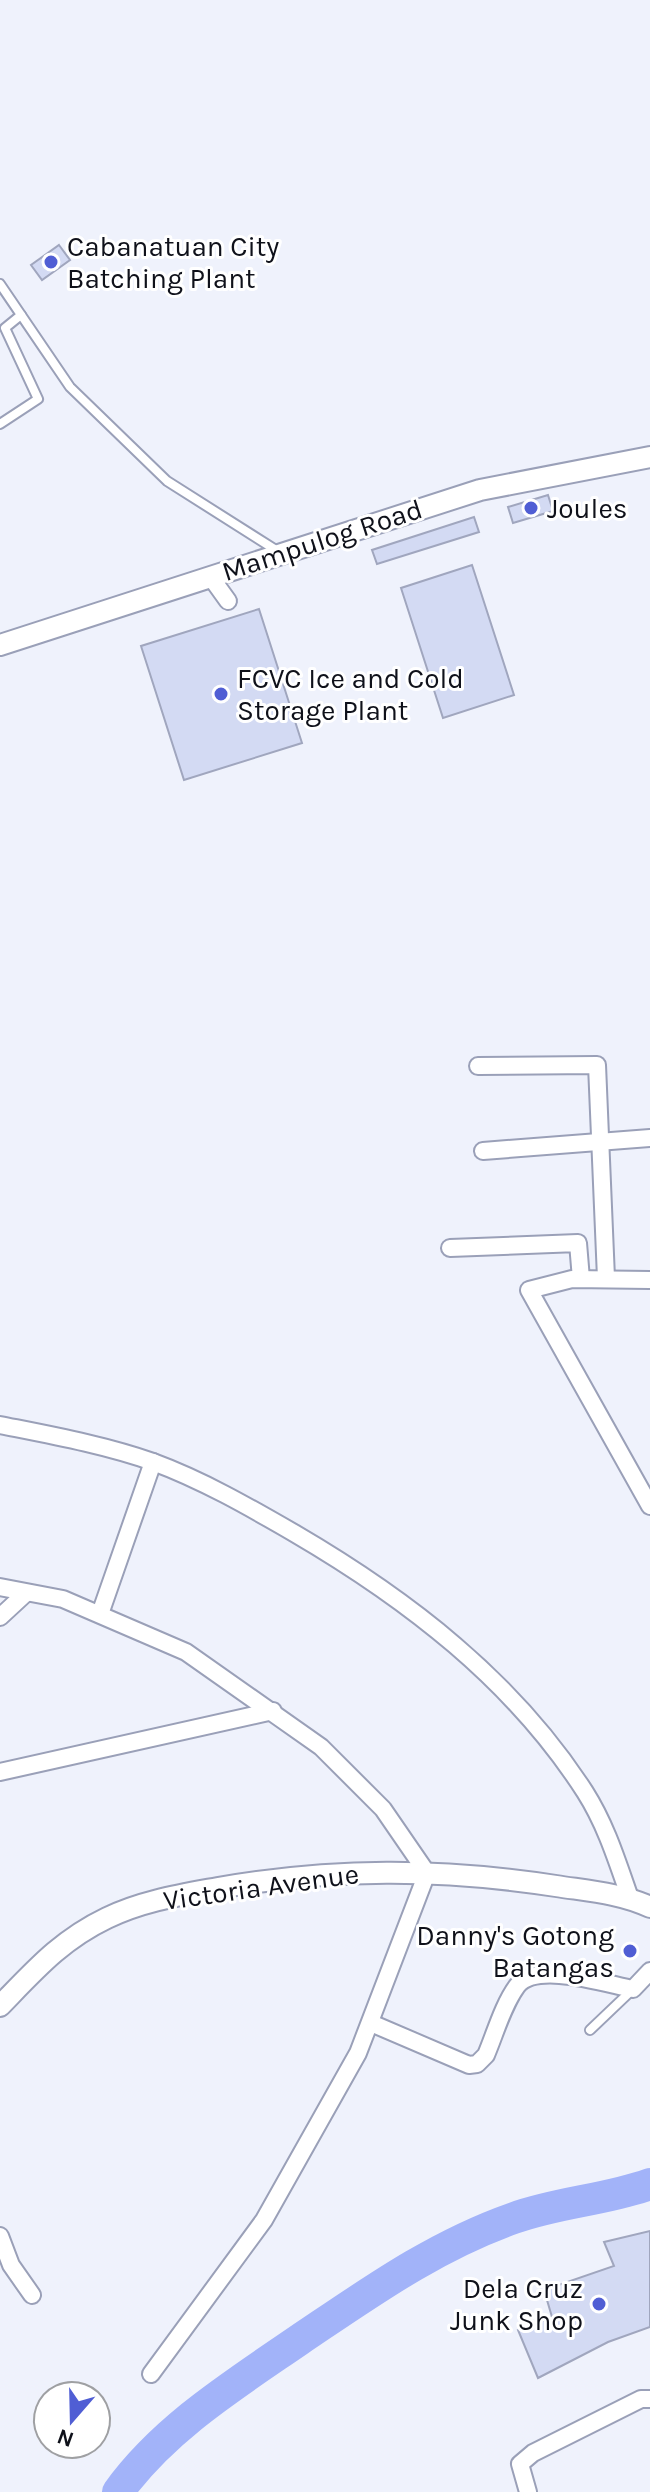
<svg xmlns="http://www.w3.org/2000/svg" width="650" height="2492" font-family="Karla,sans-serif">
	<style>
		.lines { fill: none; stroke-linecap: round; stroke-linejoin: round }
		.river { stroke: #a2b3f9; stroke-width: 32 }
		.building { fill: #d3daf3; stroke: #a0a6be; stroke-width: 2 }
		.service-casing { stroke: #9aa0b8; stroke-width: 12 }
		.minor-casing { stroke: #9aa0b8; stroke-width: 20 }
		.tertiary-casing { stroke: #9aa0b8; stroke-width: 24 }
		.service { stroke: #fff; stroke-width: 8 }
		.minor { stroke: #fff; stroke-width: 16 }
		.tertiary { stroke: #fff; stroke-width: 20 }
		.poi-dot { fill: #505ed4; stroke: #fff; stroke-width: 3 }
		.labels { text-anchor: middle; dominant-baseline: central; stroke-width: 6; stroke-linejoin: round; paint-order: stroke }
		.poi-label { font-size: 28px; fill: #0f111a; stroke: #fff; text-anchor: start }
		.street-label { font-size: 28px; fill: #0f111a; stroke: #fff }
	</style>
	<rect width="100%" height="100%" fill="#eff2fc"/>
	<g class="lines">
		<!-- river -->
		<path class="river" d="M118,2492C164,2428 235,2384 299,2340C369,2293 434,2246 514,2218C558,2202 606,2200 650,2184"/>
	</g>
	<!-- building -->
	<g class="building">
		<polygon points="59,245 70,260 42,280 31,265"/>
		<polygon points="548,495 553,511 513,523 508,507"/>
		<polygon points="474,517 479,532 377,564 372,550"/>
		<polygon points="472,565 514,695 443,718 401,588"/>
		<polygon points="259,609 302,743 184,780 141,646"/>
		<polygon points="650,2231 650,2327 608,2342 538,2378 518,2330 552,2317 544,2290 614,2266 604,2242"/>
	</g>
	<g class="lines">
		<!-- service casing -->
		<g class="service-casing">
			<g id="service">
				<polyline points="0,284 70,387 167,481 279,552"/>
				<polyline points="0,424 38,399 5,328 21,315"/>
				<polyline points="590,2030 632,1990"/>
			</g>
		</g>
		<!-- minor casing -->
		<g class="minor-casing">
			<g id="minor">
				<polyline points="210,576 228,601"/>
				<polyline points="478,1066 597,1065 606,1278"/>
				<polyline points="483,1151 650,1138"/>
				<polyline points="450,1248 578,1243 581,1279"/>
				<polyline points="650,1280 572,1279 529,1290 650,1506"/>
				<path d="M0,1425C50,1435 105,1445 153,1462C202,1480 249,1507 294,1533C407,1599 513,1680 585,1792C606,1825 617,1861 630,1898"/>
				<polyline points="0,1587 63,1599 186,1652 321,1747 383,1809 427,1873 358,2053 264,2220 151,2374"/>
				<polyline points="100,1614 153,1462"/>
				<polyline points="0,1617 26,1593"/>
				<polyline points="0,1772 273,1711"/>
				<path d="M371,2023L469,2065L477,2064L486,2055C495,2034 503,2005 517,1986C536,1961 606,1984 633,1989L650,1971"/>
				<polyline points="0,2236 11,2265 32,2295"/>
				<polyline points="528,2492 520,2464 533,2453 641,2399 650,2399"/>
			</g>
		</g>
		<!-- tertiary casing -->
		<g class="tertiary-casing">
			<g id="tertiary">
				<polyline points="0,645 480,490 650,457"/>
				<path d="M0,2006C35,1970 61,1940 107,1918C142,1901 180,1895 218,1888C334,1868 439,1868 556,1886C588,1891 620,1893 650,1907"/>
			</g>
		</g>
		<!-- service -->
		<use href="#service" class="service"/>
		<!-- minor -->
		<use href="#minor" class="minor"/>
		<!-- tertiary -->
		<use href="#tertiary" class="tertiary"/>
	</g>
	<!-- markers -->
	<g class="poi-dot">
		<circle cx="51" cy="262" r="8"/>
		<circle cx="531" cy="508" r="8"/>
		<circle cx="221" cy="694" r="8"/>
		<circle cx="630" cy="1951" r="8"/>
		<circle cx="599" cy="2304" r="8"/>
	</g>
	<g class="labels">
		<!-- poi labels -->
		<g class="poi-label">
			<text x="67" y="246">Cabanatuan City<tspan x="67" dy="32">Batching Plant</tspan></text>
			<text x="547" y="508">Joules</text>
			<text x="237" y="678">FCVC Ice and Cold<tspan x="237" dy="32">Storage Plant</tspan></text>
			<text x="614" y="1935" text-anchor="end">Danny's Gotong<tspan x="614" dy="32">Batangas</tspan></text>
			<text x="583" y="2288" text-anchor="end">Dela Cruz<tspan x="583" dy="32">Junk Shop</tspan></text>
		</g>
		<!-- street labels -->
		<g class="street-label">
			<text transform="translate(322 540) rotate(-18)">Mampulog Road</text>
			<text transform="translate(261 1887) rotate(-8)">Victoria Avenue</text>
		</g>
	</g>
	<!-- north arrow -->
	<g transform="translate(72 2420) rotate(200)"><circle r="38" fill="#ffffff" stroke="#9fa0a3" stroke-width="2"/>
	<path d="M0-6L14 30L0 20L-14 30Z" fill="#505ed4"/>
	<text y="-12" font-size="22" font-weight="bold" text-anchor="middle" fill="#0f111a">N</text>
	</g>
</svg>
